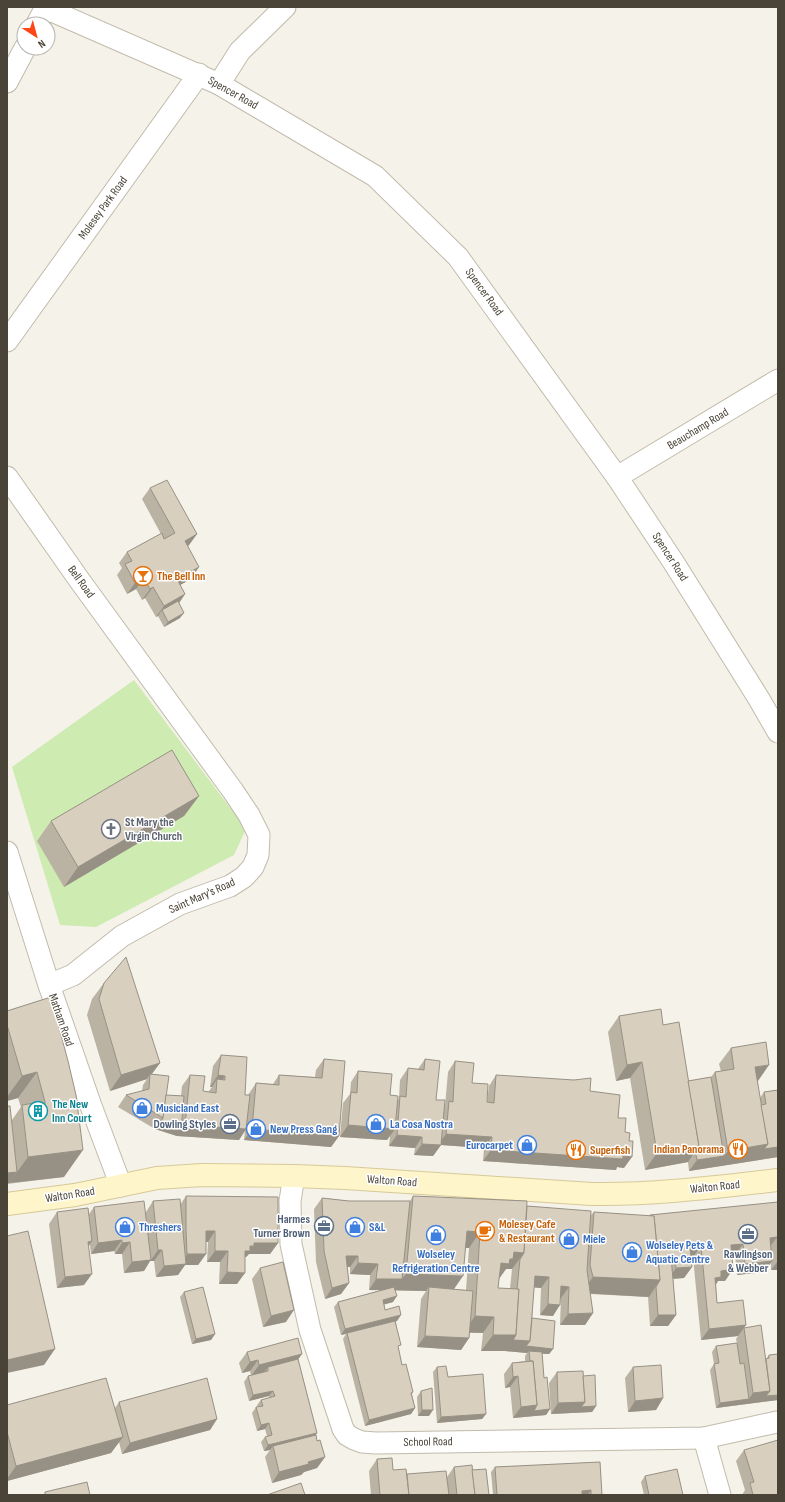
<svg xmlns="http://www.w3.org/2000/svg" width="785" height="1502" font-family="'Sofia Sans Condensed',sans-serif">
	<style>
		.green { fill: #ceebb1 }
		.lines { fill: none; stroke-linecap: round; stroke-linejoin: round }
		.minor-casing { stroke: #c1bbab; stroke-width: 23 }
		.secondary-casing { stroke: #d7c998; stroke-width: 24 }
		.minor { stroke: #fff; stroke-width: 21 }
		.secondary { stroke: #fff5ca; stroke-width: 22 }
		.wall { fill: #bab2a3; fill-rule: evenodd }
		.shaded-wall { fill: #979185 }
		.building { fill: #d8cfbe; stroke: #979185 }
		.labels { text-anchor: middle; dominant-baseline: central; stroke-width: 3; stroke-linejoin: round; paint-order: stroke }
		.street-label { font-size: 12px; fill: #4a4337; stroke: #fff }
		.food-label { font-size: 12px; font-weight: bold; fill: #c56008; stroke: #fff; text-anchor: start }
		.worship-label { font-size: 12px; font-weight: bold; fill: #5b616d; stroke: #fff; text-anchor: start }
		.culture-label { font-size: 12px; font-weight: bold; fill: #0d838f; stroke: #fff; text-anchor: start }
		.shop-label { font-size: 12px; font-weight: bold; fill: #366cbe; stroke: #fff; text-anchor: start }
		.service-label { font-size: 12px; font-weight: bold; fill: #4e5e75; stroke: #fff; text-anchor: end }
	</style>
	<rect width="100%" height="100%" fill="#f5f2e9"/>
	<!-- green -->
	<polygon class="green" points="134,680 246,829 234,855 96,927 60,925 12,767"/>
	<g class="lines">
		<!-- minor casing -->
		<g class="minor-casing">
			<g id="minor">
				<polyline points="45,8 219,84 375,176 458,257 617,477 674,563 759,699 778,732"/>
				<polyline points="37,24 46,7"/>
				<polyline points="7,82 25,48"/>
				<polyline points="219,84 240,51 285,7"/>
				<polyline points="7,341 199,74"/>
				<polyline points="7,477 80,581 233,791 249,815 259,835 258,855 253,867 244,877 230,886 180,904 122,936 73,975 49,985"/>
				<polyline points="617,477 778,380"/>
				<polyline points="7,852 49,985 91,1106 121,1186"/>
				<polyline points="294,1176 290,1201 291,1244 310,1330 343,1429 347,1435 354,1439 362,1442 376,1443 704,1438 777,1422"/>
				<polyline points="704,1438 720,1495"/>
			</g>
		</g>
		<!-- secondary casing -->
		<g class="secondary-casing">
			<path id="secondary" d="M7,1204L75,1195L157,1178L202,1175L294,1176L345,1178L592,1194C654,1195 716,1187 778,1180"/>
		</g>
		<!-- minor -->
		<use href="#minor" class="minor"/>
		<!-- secondary -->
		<use href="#secondary" class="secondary"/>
	</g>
	<!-- wall -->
	<g class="wall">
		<polygon points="150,488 197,534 189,545 188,546 191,579 180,585 185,594 179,603 180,618 164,627 158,616 156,617 145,598 142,600 136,589 127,594 117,575 122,568 119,563 127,552 161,534 142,499"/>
		<polygon points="199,796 184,816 64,887 37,841 51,821"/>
		<polygon points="104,983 160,1063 152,1074 166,1095 181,1096 182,1086 190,1075 203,1091 209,1092 209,1091 212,1087 210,1087 213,1066 221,1055 245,1095 248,1095 256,1083 273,1084 279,1075 315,1077 316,1070 324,1059 339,1136 331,1147 244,1140 245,1131 239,1140 177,1136 155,1129 118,1107 126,1095 142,1091 143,1085 147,1079 110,1091 87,1015 92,999"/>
		<polygon points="51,997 64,1177 7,1184 12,1120 21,1107 18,1098 7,1101 7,1011"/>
		<polygon points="619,1016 663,1025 688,1081 711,1077 715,1072 721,1071 719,1064 731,1048 758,1081 757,1081 760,1098 764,1092 778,1090 778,1157 689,1171 688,1162 645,1170 630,1078 616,1081 608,1032"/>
		<polygon points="425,1059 436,1100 445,1107 445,1106 448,1072 455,1061 487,1102 487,1103 489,1086 496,1075 590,1091 618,1118 625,1132 624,1168 617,1167 616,1170 483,1161 484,1148 441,1145 433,1156 414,1155 415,1148 389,1146 390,1136 387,1140 340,1137 343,1103 350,1094 351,1082 358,1071 398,1100 399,1098 400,1080 408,1068 418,1069"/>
		<polygon points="186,1196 278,1243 270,1254 249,1254 246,1257 245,1257 237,1284 219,1284 220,1262 207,1262 208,1242 206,1242 206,1254 198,1265 185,1265 178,1275 156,1277 154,1261 150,1261 144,1271 124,1273 122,1254 115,1254 114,1251 91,1254 90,1245 88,1246 84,1285 57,1288 49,1224 57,1212 89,1214 94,1207 146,1212 153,1201 180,1205"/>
		<path d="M413,1196L527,1206L590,1216L594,1212L649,1216L650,1215L778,1202V1270H771V1263L764,1272L737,1275L735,1255H732L733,1269L725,1281H718L716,1285L717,1303L746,1325L744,1328L766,1359L769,1355L778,1400L716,1408L710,1370L714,1364L712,1352L716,1346L737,1343L736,1339L738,1336L701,1340L693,1257H691L692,1267L684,1278L673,1279L676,1315L668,1326H650L648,1297L590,1294L593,1313L585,1325H560L561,1298L553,1316L540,1315L541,1288L534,1287L532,1318L553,1349L549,1354H542L544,1378L550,1409L546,1415L513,1418L510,1387L505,1388L504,1374L512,1363L525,1361V1356L527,1353L505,1351H481L483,1333H469V1338L461,1350L417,1347L421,1299L426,1291L395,1290L393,1302L384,1304L385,1310L397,1321H396L398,1349L402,1365L413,1392L412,1394L415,1408L411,1414L365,1426L343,1339L346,1334L341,1335L334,1307L338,1302L381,1290H369L370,1275L350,1274V1267H347L349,1283L341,1294L325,1299L316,1262L314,1209L322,1198L349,1201H410ZM466,1248H469L466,1290L454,1289ZM506,1269H512L510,1289L498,1288L499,1279Z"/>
		<polygon points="260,1268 286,1322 263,1327 252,1279"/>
		<polygon points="184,1292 215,1334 211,1340 192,1344 180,1297"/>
		<polygon points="247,1352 302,1354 298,1359 317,1433 316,1435 317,1441 325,1457 317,1468 304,1472 301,1475 272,1483 265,1457 270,1450 264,1451 261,1442 265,1437 267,1436 265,1429 257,1431 252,1413 256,1407 258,1407 257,1405 261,1400 269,1398 269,1396 249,1401 244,1382 248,1376 251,1375 250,1371 242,1373 239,1363"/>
		<polygon points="437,1367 448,1377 486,1414 482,1419 437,1423 433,1372"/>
		<polygon points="633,1367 663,1398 656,1410 628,1412 625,1378"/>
		<polygon points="557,1372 583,1376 596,1406 592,1412 551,1414 549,1383"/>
		<polygon points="421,1391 429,1416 418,1416 417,1397"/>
		<polygon points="119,1402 217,1419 210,1430 122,1454 119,1442 111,1453 7,1481 7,1405 115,1408"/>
		<polygon points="744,1450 778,1495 742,1495 745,1490 736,1461"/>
		<polygon points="377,1459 393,1470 407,1474 447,1477 454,1467 472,1470 489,1495 371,1495 369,1471"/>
		<polygon points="600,1462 602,1495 493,1495 491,1472 495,1467"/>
		<polygon points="645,1476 683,1495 644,1495 641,1482"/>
	</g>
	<!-- shaded-wall -->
	<g class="shaded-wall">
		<polygon points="197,534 189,545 177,552 185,541"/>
		<polygon points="199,567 191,579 169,591 177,579"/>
		<polygon points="144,578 136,589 127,594 135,583"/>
		<polygon points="153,587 145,598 142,600 150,589"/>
		<polygon points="185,594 177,606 162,610 158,616 156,617 164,606"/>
		<polygon points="184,613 180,618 164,627 168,622"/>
		<polygon points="199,796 184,816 64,887 78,867"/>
		<polygon points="642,1062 630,1078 616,1081 627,1065"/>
		<polygon points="160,1063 150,1076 150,1074 147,1079 110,1091 121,1075"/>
		<polygon points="769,1065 758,1081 744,1083 755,1067"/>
		<polygon points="37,1072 18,1098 7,1101 7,1097 22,1076"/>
		<polygon points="218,1075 225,1076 218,1087 217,1079 212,1087 210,1087"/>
		<polygon points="159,1124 181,1130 185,1125 246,1129 239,1140 177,1136 155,1129"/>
		<polygon points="348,1125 395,1129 387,1140 340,1137"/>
		<polygon points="252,1129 339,1136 331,1147 244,1140"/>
		<polygon points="446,1134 492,1137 484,1148 441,1145 433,1156 414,1155 422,1144 438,1145"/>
		<polygon points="397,1135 422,1137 415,1148 389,1146"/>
		<polygon points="768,1144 778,1147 778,1157 689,1171 697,1160 724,1156 728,1151"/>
		<polygon points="699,1146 688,1162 645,1170 657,1153"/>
		<polygon points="83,1150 64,1177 9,1183 28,1157"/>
		<polygon points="491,1150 623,1156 632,1157 624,1168 617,1167 616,1170 483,1161"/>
		<polygon points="17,1172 9,1183 7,1184 7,1173"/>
		<polygon points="206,1231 215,1231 208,1242 198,1242"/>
		<polygon points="467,1231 480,1232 469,1248 456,1247"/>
		<polygon points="777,1237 769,1248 770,1238"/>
		<polygon points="122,1240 114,1251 91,1254 98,1243"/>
		<polygon points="92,1241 84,1252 88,1242"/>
		<polygon points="130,1242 122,1254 115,1254 122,1243"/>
		<polygon points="254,1243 278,1243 270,1254 249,1254 246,1257 245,1257 245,1251"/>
		<polygon points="743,1244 735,1255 723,1256 731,1245"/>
		<polygon points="701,1246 693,1257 683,1258 690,1247"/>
		<polygon points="158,1250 162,1250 154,1261 150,1261 144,1271 124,1273 132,1262 151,1260"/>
		<polygon points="215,1251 228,1251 220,1262 207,1262"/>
		<polygon points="514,1252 524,1253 512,1269 506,1269 498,1280 501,1263"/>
		<polygon points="187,1254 206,1254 198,1265 185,1265 178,1275 156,1277 164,1266 180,1265"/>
		<polygon points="346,1256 358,1256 350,1267 339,1267"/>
		<polygon points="671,1256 675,1256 667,1267"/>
		<polygon points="772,1261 764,1272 737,1275 745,1264"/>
		<polygon points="778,1261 778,1270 771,1270"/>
		<polygon points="358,1263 378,1264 370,1275 350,1274"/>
		<polygon points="692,1267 684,1278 668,1279 676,1268"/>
		<polygon points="733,1269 725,1281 718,1281 713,1288 715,1278 721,1271"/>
		<polygon points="227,1272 245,1273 237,1284 219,1284"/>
		<polygon points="92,1274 84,1285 57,1288 65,1277"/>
		<polygon points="406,1274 463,1276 452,1292 429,1287 426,1291 369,1290 376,1279 402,1279"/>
		<polygon points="535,1276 549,1277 541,1288 527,1287"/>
		<polygon points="593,1277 660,1280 649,1297 581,1293"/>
		<polygon points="349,1283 341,1294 325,1299 332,1288"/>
		<polygon points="561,1286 569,1287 561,1298 553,1297"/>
		<polygon points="397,1296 393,1302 379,1306 383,1300"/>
		<polygon points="548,1304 560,1305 553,1316 540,1315"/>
		<polygon points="294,1310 286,1322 263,1327 271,1316"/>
		<polygon points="593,1313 585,1325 560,1325 568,1314"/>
		<polygon points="401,1315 397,1321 341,1335 345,1329"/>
		<polygon points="658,1315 676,1315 668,1326 650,1326"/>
		<polygon points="475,1316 494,1317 483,1333 464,1332"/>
		<polygon points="746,1325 738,1336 701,1340 709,1329"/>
		<polygon points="215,1334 211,1340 192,1344 196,1339"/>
		<polygon points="493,1335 516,1335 530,1341 553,1349 549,1354 529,1353 529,1351 527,1353 505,1351 481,1351"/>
		<polygon points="425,1336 469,1338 461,1350 417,1347"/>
		<polygon points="55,1349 44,1365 7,1373 7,1360"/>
		<polygon points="302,1354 294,1365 268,1371 268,1367 264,1373 251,1376 259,1365"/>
		<polygon points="258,1360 250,1371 242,1373 250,1362"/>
		<polygon points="518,1376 510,1387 505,1388 513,1377"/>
		<polygon points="273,1391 269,1396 249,1401 253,1395"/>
		<polygon points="770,1391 762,1402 716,1408 720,1403 749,1399 753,1393"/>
		<polygon points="778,1395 778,1400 762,1402 766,1396"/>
		<polygon points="663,1398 656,1410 628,1412 635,1401"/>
		<polygon points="585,1402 596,1406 592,1412 551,1414 558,1403"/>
		<polygon points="537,1405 550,1409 546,1415 513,1418 521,1407"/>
		<polygon points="415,1408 411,1414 365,1426 369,1420"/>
		<polygon points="422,1410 433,1410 429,1416 418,1416"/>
		<polygon points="486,1414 482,1419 437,1423 441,1417"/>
		<polygon points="217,1419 210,1430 122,1454 130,1443"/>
		<polygon points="269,1423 265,1429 257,1431 261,1425"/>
		<polygon points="317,1433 313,1439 273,1446 270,1450 264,1451 268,1445"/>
		<polygon points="123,1437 111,1453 7,1481 7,1479 16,1466"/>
		<polygon points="325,1457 317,1468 304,1472 301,1475 272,1483 279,1472 308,1462"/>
		<polygon points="591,1490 588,1495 579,1495 582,1491"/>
	</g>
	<!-- building -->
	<g class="building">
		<polygon points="167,480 197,534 185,541 199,567 177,579 185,594 164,606 153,587 150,589 144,578 135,583 125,564 132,561 127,552 162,533 164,539 175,533 150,488"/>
		<polygon points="178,601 184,613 168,622 162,610"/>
		<polygon points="172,750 199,796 78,867 51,821"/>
		<polygon points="126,957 160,1063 121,1075 99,999 104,983"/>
		<polygon points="51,997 68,1061 76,1095 83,1150 28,1157 22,1105 35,1103 36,1107 45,1106 45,1102 37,1072 22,1076 7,1025 7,1011"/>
		<polygon points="661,1009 663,1025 679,1022 699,1146 657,1153 642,1062 627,1065 619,1016"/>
		<polygon points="766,1042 769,1065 755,1067 768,1144 728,1151 715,1072 734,1069 731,1048"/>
		<polygon points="221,1055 247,1057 245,1095 250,1095 246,1129 185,1125 190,1075 205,1076 203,1091 216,1093 217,1079 225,1080 225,1076 218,1075"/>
		<polygon points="324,1059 345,1061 339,1136 252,1129 256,1083 279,1085 279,1075 322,1078"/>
		<polygon points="425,1059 440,1061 436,1100 445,1100 441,1145 422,1144 422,1137 397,1135 400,1096 406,1097 408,1068 424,1070"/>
		<polygon points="455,1061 474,1063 472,1083 488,1084 487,1102 494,1103 496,1075 574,1080 591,1078 590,1091 620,1095 618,1118 626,1118 625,1132 630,1133 629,1141 633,1141 632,1157 623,1156 623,1159 491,1150 492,1137 446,1134 449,1101 453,1102"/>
		<polygon points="358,1071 392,1074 390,1095 398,1096 395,1129 348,1125 351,1092 357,1093"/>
		<polygon points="150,1074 169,1076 163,1118 126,1095 149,1089"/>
		<polygon points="711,1077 724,1156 697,1160 695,1151 699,1146 688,1081"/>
		<polygon points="778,1090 778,1147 764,1149 768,1144 761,1105 766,1104 764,1092"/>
		<polygon points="166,1095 184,1096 181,1130 159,1124 163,1118"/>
		<polygon points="7,1106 10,1106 17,1172 7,1173"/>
		<polygon points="186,1196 278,1197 278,1243 254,1243 254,1246 250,1246 250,1251 245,1251 245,1273 227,1272 228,1251 215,1251 215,1231 206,1231 206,1254 187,1254 186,1230"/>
		<polygon points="413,1196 527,1201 524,1253 514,1252 513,1259 510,1259 509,1264 501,1263 498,1288 519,1289 516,1335 493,1335 494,1317 475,1316 480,1232 467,1231 463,1276 406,1274"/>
		<polygon points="322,1198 349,1201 410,1201 402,1279 376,1279 378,1264 358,1263 358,1256 346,1256 349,1283 332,1288 324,1251"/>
		<polygon points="180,1199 186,1264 164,1266 162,1250 158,1250 153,1201"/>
		<polygon points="144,1201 151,1260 132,1262 130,1242 122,1243 122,1240 98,1243 94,1207"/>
		<polygon points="778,1202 778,1245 777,1237 770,1238 772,1261 745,1264 743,1244 731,1245 733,1269 721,1271 721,1277 715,1278 717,1303 743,1300 746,1325 709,1329 701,1246 690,1247 692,1267 676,1268 675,1256 671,1256 676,1315 658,1315 656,1287 660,1280 654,1216 650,1216 650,1215"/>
		<polygon points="527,1206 591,1211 587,1270 593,1313 568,1314 569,1287 561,1286 560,1305 548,1304 549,1277 535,1276 530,1341 513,1340 516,1335 519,1289 517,1289 520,1259 524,1253"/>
		<polygon points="88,1208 92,1241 88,1242 92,1274 65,1277 57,1212"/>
		<polygon points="594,1212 654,1216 660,1280 593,1277 590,1265"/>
		<polygon points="28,1231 55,1349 7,1360 7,1236"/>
		<polygon points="283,1262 294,1310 271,1316 260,1268"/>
		<polygon points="203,1287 215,1334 196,1339 184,1292"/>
		<polygon points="394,1287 397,1296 383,1300 385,1310 399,1306 401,1315 345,1329 338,1302"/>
		<polygon points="429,1287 473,1291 469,1338 425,1336"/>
		<polygon points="532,1318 555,1321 553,1349 526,1346 530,1341"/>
		<polygon points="395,1321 401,1345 398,1346 402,1365 406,1364 413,1392 411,1393 415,1408 369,1420 347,1333"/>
		<polygon points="761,1325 770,1391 753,1393 744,1328"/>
		<polygon points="298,1338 302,1354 259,1365 258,1360 250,1362 247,1352"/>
		<polygon points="737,1343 740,1364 744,1363 749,1399 720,1403 714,1364 719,1363 716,1346"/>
		<polygon points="529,1351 542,1352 544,1378 547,1377 550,1409 534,1411 537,1405 533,1361 530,1361"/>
		<polygon points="778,1354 778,1395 766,1396 770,1391 766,1359 769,1358 769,1355"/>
		<polygon points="298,1359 317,1433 268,1445 265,1437 272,1435 269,1423 261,1425 256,1407 263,1406 261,1400 275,1396 273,1391 253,1395 248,1376 268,1371 268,1367"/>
		<polygon points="533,1361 537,1405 521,1407 518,1376 513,1377 512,1363"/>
		<polygon points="661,1365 663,1398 635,1401 633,1367"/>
		<polygon points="446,1366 448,1377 483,1374 486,1414 441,1417 437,1367"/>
		<polygon points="583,1371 585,1402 558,1403 557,1372"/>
		<polygon points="595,1375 596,1406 581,1407 585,1402 583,1376"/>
		<polygon points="106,1378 123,1437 16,1466 7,1432 7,1405"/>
		<polygon points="207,1378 217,1419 130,1443 119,1402"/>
		<polygon points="432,1388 433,1410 422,1410 421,1391"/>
		<polygon points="316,1435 317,1441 320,1440 325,1457 308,1462 309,1464 279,1472 273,1446"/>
		<polygon points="778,1440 778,1495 753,1495 750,1483 754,1482 744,1450"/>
		<polygon points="392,1458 393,1470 406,1469 409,1495 380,1495 377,1459"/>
		<polygon points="600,1462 602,1495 591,1495 591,1490 582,1491 582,1495 497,1495 495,1467"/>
		<polygon points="472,1465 475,1495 457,1495 454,1467"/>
		<polygon points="486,1469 489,1495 475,1495 472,1470"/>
		<polygon points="677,1469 683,1495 649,1495 645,1476"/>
		<polygon points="446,1471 449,1495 409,1495 407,1474"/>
		<polygon points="87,1482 90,1495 45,1495 45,1492"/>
		<polygon points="301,1483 305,1495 267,1495"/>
	</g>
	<!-- icons -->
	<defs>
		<g id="bar-ring" transform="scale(1)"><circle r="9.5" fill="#fff" stroke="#e8710a" stroke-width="1.5"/><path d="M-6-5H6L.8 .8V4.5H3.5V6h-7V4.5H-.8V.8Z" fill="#e8710a"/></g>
		<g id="church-ring" transform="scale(1)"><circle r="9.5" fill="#fff" stroke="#6b7280" stroke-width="1.5"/><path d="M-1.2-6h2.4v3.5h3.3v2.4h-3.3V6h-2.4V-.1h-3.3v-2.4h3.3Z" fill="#6b7280"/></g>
		<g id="shop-ring" transform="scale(1)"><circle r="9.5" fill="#fff" stroke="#3f7fe0" stroke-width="1.5"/><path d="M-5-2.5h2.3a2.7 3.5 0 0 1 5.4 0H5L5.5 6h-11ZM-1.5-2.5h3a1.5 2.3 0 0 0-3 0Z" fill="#3f7fe0"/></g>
		<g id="building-ring" transform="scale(1)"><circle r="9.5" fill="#fff" stroke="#0f9aa8" stroke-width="1.5"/><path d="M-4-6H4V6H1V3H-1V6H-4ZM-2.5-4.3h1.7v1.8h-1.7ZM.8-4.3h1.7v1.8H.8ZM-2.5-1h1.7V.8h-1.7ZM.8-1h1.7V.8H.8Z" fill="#0f9aa8"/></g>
		<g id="office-ring" transform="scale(1)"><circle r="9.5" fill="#fff" stroke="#5c6f8a" stroke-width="1.5"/><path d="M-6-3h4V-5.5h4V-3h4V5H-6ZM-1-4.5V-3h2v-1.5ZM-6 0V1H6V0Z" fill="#5c6f8a"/></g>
		<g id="restaurant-ring" transform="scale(1)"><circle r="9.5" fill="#fff" stroke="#e8710a" stroke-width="1.5"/><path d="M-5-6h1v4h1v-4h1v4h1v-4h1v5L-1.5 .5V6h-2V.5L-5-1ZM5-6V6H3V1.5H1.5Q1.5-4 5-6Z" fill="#e8710a"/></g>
		<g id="cafe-ring" transform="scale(1)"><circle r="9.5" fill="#fff" stroke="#e8710a" stroke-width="1.5"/><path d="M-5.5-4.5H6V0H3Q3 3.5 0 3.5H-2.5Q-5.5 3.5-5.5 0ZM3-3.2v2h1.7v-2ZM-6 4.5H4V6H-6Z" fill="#e8710a"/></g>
	</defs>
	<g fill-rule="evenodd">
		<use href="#bar-ring" x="143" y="576"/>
		<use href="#church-ring" x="111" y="829"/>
		<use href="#shop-ring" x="142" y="1108"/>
		<use href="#building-ring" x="38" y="1111"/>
		<use href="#office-ring" x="230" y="1124"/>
		<use href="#shop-ring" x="376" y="1124"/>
		<use href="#shop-ring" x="256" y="1129"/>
		<use href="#shop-ring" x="527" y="1145"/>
		<use href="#restaurant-ring" x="738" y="1149"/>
		<use href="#restaurant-ring" x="576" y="1150"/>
		<use href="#office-ring" x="324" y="1226"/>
		<use href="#shop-ring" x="125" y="1227"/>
		<use href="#shop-ring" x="355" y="1227"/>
		<use href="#cafe-ring" x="485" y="1231"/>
		<use href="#office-ring" x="748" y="1234"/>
		<use href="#shop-ring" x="436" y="1235"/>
		<use href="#shop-ring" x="569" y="1239"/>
		<use href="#shop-ring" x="632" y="1252"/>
	</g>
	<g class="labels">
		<!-- street labels -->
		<g class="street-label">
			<text transform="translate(233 93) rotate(29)">Spencer Road</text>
			<text transform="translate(103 208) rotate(-54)">Molesey Park Road</text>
			<text transform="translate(484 292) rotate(54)">Spencer Road</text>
			<text transform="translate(698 429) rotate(-31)">Beauchamp Road</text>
			<text transform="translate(670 557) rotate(57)">Spencer Road</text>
			<text transform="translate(81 582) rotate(54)">Bell Road</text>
			<text transform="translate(202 896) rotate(-24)">Saint Mary's Road</text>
			<text transform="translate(61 1020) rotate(71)">Matham Road</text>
			<text transform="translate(392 1181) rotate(4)">Walton Road</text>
			<text transform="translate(715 1187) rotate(-6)">Walton Road</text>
			<text transform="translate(70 1195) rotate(-9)">Walton Road</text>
			<text transform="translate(428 1442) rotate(-1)">School Road</text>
		</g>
		<!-- food labels -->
		<g class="food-label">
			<text x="157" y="576">The Bell Inn</text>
			<text x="724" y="1149" text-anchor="end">Indian Panorama</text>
			<text x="590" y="1150">Superfish</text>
			<text x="499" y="1224">Molesey Cafe<tspan x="499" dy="14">&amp; Restaurant</tspan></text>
		</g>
		<!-- worship labels -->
		<g class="worship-label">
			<text x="125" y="822">St Mary the<tspan x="125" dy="14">Virgin Church</tspan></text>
		</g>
		<!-- culture labels -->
		<g class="culture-label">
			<text x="52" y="1104">The New<tspan x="52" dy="14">Inn Court</tspan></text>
		</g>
		<!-- shop labels -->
		<g class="shop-label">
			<text x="156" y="1108">Musicland East</text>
			<text x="390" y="1124">La Cosa Nostra</text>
			<text x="270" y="1129">New Press Gang</text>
			<text x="513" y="1145" text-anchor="end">Eurocarpet</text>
			<text x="139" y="1227">Threshers</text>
			<text x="369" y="1227">S&amp;L</text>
			<text x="583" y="1239">Miele</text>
			<text x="646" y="1245">Wolseley Pets &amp;<tspan x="646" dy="14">Aquatic Centre</tspan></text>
			<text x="436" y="1254" text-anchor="middle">Wolseley<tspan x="436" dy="14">Refrigeration Centre</tspan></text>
		</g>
		<!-- service labels -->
		<g class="service-label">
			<text x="216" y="1124">Dowling Styles</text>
			<text x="310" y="1219">Harmes<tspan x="310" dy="14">Turner Brown</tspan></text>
			<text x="748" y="1254" text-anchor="middle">Rawlingson<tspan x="748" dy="14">&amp; Webber</tspan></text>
		</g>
	</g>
	<!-- border -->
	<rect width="785" height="1502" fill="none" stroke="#4a4337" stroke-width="16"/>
	<!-- north arrow -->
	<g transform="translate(36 36) rotate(144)"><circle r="19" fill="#ffffff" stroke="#b7b4af"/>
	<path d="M0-3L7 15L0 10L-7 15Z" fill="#ff4517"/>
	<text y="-6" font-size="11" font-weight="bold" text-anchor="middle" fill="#4a4337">N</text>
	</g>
</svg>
